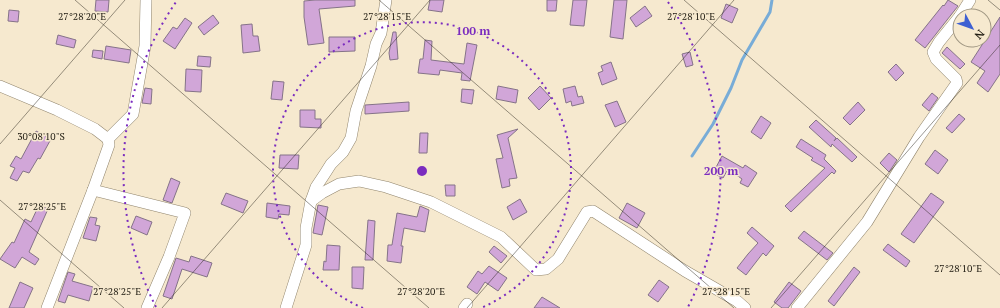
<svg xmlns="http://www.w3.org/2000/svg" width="1000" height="308" font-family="'PT Serif',serif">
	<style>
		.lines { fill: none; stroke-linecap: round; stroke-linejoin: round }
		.stream { stroke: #78acd7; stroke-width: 3 }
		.building { fill: #d1a6d8; stroke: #857388 }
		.minor-casing { stroke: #91856d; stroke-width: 12 }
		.minor { stroke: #fff; stroke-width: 11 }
		.ticks { fill: none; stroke: #1f1b11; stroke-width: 1; stroke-opacity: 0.45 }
		.ring { fill: none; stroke: #7b2cbf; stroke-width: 2; stroke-dasharray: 2 4 }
		.ticks-label { font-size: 10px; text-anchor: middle; fill: #1f1b11; stroke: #f6e9cf; stroke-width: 3; stroke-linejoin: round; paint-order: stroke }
		.centre { fill: #7b2cbf; stroke: #f6e9cf; stroke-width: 2 }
		.ring-label { font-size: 12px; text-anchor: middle; font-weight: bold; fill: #7b2cbf; stroke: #f6e9cf; stroke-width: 3; stroke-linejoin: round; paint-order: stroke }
	</style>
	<rect width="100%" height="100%" fill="#f6e9cf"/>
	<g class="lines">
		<!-- stream -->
		<polyline class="stream" points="692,156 713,124 731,88 742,60 770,12 772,0"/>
	</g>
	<!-- building -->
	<g class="building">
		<polygon points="96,0 109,0 108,12 95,11"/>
		<polygon points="315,0 355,0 355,6 319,9 324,43 308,45 304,17 304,1"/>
		<polygon points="430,0 444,0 442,12 428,10"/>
		<polygon points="547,0 557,0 556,11 547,11"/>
		<polygon points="573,0 587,0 584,26 570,25"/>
		<polygon points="614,0 627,0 623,39 610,37"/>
		<polygon points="948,0 958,6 925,48 915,40 943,5 944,6"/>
		<polygon points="726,4 738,9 732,23 721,18"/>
		<polygon points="645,6 652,16 636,27 630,18"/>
		<polygon points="9,10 19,11 18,22 8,21"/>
		<polygon points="213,15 219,23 204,35 198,27"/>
		<polygon points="1000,17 1000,74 988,92 977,83 985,71 971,62"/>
		<polygon points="185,18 192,23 175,49 163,41 173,27 177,29"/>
		<polygon points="252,24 253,36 258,36 260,51 243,53 241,25"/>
		<polygon points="393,32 396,32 398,59 390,60 389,53"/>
		<polygon points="58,35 76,40 74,48 56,44"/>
		<polygon points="329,37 355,37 355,51 329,52"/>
		<polygon points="425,40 432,41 431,60 464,64 467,43 477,45 470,81 461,80 462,73 440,70 439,75 418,73 420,59 423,59"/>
		<polygon points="106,46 131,50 129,63 104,59"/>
		<polygon points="947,47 965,64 960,69 942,53"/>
		<polygon points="93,50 103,51 102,59 92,57"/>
		<polygon points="690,52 693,65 686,67 682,54"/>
		<polygon points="198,56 211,57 210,67 197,66"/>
		<polygon points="611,62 617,79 602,85 598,73 603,71 601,66"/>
		<polygon points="896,64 904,73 896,81 888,72"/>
		<polygon points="186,69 202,70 201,92 185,91"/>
		<polygon points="273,81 284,82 282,100 271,99"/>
		<polygon points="498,86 518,90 516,103 496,99"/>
		<polygon points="540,86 551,98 539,110 528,98"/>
		<polygon points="575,86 578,97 582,96 584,103 572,106 571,101 566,103 563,89"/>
		<polygon points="145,88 152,89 151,104 142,103"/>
		<polygon points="462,89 474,90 472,104 461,102"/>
		<polygon points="932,93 938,98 929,111 922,105"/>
		<polygon points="617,101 626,122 615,127 605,105"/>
		<polygon points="409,102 409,111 365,114 365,105"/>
		<polygon points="858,102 865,110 850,125 843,118"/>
		<polygon points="300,110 315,110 315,119 321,119 321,128 300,127"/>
		<polygon points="959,114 965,119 952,133 946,128"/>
		<polygon points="761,116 771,123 761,139 751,132"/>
		<polygon points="816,120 836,138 834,141 837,138 857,157 852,162 832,144 831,147 809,127"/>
		<polygon points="518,129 508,138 517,178 509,179 510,186 502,188 496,159 503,158 497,135"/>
		<polygon points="36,131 51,139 40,159 38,158 29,173 23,171 17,181 10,178 15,168 10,166 16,156 21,159"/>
		<polygon points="420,133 428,133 427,153 419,153"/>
		<polygon points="801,139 826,155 824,159 836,171 834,174 832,172 791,212 785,206 825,168 811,160 813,158 796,147"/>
		<polygon points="935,150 948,160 938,174 925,164"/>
		<polygon points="889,153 897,160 889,172 880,163"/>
		<polygon points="280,155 299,155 298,169 279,168"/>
		<polygon points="722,156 743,168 745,165 757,173 748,187 740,183 742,179 728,169 723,178 713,173"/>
		<polygon points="171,178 180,182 172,203 163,200"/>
		<polygon points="445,185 455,185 455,196 446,196"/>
		<polygon points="226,193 248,201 243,213 221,204"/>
		<polygon points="931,193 944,202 914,243 901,234"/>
		<polygon points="520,199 527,212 513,220 507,207"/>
		<polygon points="267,203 290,206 289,215 279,214 278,219 266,217"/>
		<polygon points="627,203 645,213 637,228 619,218"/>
		<polygon points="39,205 48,209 29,252 39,259 35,265 22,257 15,268 0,259 12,242 14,243 25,219 31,222"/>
		<polygon points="318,205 328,207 322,235 313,233"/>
		<polygon points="420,206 429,210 425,232 404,228 401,246 403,246 401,263 387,261 388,245 392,245 397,213 417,217"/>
		<polygon points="136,216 152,222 147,235 131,228"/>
		<polygon points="90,217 97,218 95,225 100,226 96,241 83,238"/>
		<polygon points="368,220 375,221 373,260 365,260"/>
		<polygon points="752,227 774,246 766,256 763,253 746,275 737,268 748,254 758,243 747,233"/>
		<polygon points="804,231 833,253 827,260 798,238"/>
		<polygon points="888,244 910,261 906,267 883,250"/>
		<polygon points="327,245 340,246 339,270 323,270 324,261 326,262"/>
		<polygon points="494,246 507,256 501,263 489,252"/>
		<polygon points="191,256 212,263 207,277 182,269 172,299 163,296 176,258 189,262"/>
		<polygon points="489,266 507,278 498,291 485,282 477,294 467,287 478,271 482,274"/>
		<polygon points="352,267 364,267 363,289 352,288"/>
		<polygon points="854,267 860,272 834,306 828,301"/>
		<polygon points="68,272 75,274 72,281 93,287 89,301 68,295 65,303 58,301"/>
		<polygon points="659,280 669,287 658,302 648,295"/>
		<polygon points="20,282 33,288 24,308 9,308"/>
		<polygon points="789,282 801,291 788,308 782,308 774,302"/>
		<polygon points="542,297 560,308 534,308"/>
	</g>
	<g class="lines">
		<!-- minor casing -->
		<g class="minor-casing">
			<g id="minor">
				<polyline points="960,16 970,0"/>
				<polyline points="0,86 57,110 95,129 108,139"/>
				<polyline points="93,190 185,213 169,257 147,308"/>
				<polyline points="311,201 322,193 339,184 359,181 386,187 431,202 501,237 536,270 546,269 558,259 587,212 593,211 685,271 737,301 745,308"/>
				<polyline points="47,308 93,190 109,145 108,139 133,114 145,46 146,0"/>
				<polyline points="286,308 306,245 306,228 311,201 316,187 324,175 331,164 343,152 351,138 356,111 371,66 376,44 381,33 386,0"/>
				<polyline points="464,308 467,304"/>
				<polyline points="797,308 867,222 919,137 957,83 956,79 936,59 933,52 939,42 960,16"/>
			</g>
		</g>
		<!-- minor -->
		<use href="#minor" class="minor"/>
	</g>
	<!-- ticks -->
	<path class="ticks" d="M75,0L429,308M379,0L734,308M684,0L1000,275M988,0L1000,10M0,144L125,0M0,200L124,308M162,308L430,0M467,308L734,0M771,308L1000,45"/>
	<!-- distance rings -->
	<g class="ring">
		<path d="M363 308A149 149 0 1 1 481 308"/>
		<path d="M156 307A299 299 0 0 1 176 2M668 2A299 299 0 0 1 688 307"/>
	</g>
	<g class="ticks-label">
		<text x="82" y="20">27°28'20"E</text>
		<text x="387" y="20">27°28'15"E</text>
		<text x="691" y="20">27°28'10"E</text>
		<text x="41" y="140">30°08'10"S</text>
		<text x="42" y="210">27°28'25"E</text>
		<text x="958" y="272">27°28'10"E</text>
		<text x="117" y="295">27°28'25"E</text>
		<text x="421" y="295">27°28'20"E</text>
		<text x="726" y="295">27°28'15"E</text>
	</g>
	<circle cx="422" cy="171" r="6" class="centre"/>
	<g class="ring-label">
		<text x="473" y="35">100 m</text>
		<text x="721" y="175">200 m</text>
	</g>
	<!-- north arrow -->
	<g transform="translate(972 28) rotate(131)"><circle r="19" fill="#f6e9cf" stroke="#a09783"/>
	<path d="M0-3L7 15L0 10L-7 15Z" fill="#3e60d2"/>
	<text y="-6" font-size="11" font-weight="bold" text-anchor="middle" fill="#1f1b11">N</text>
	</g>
</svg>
